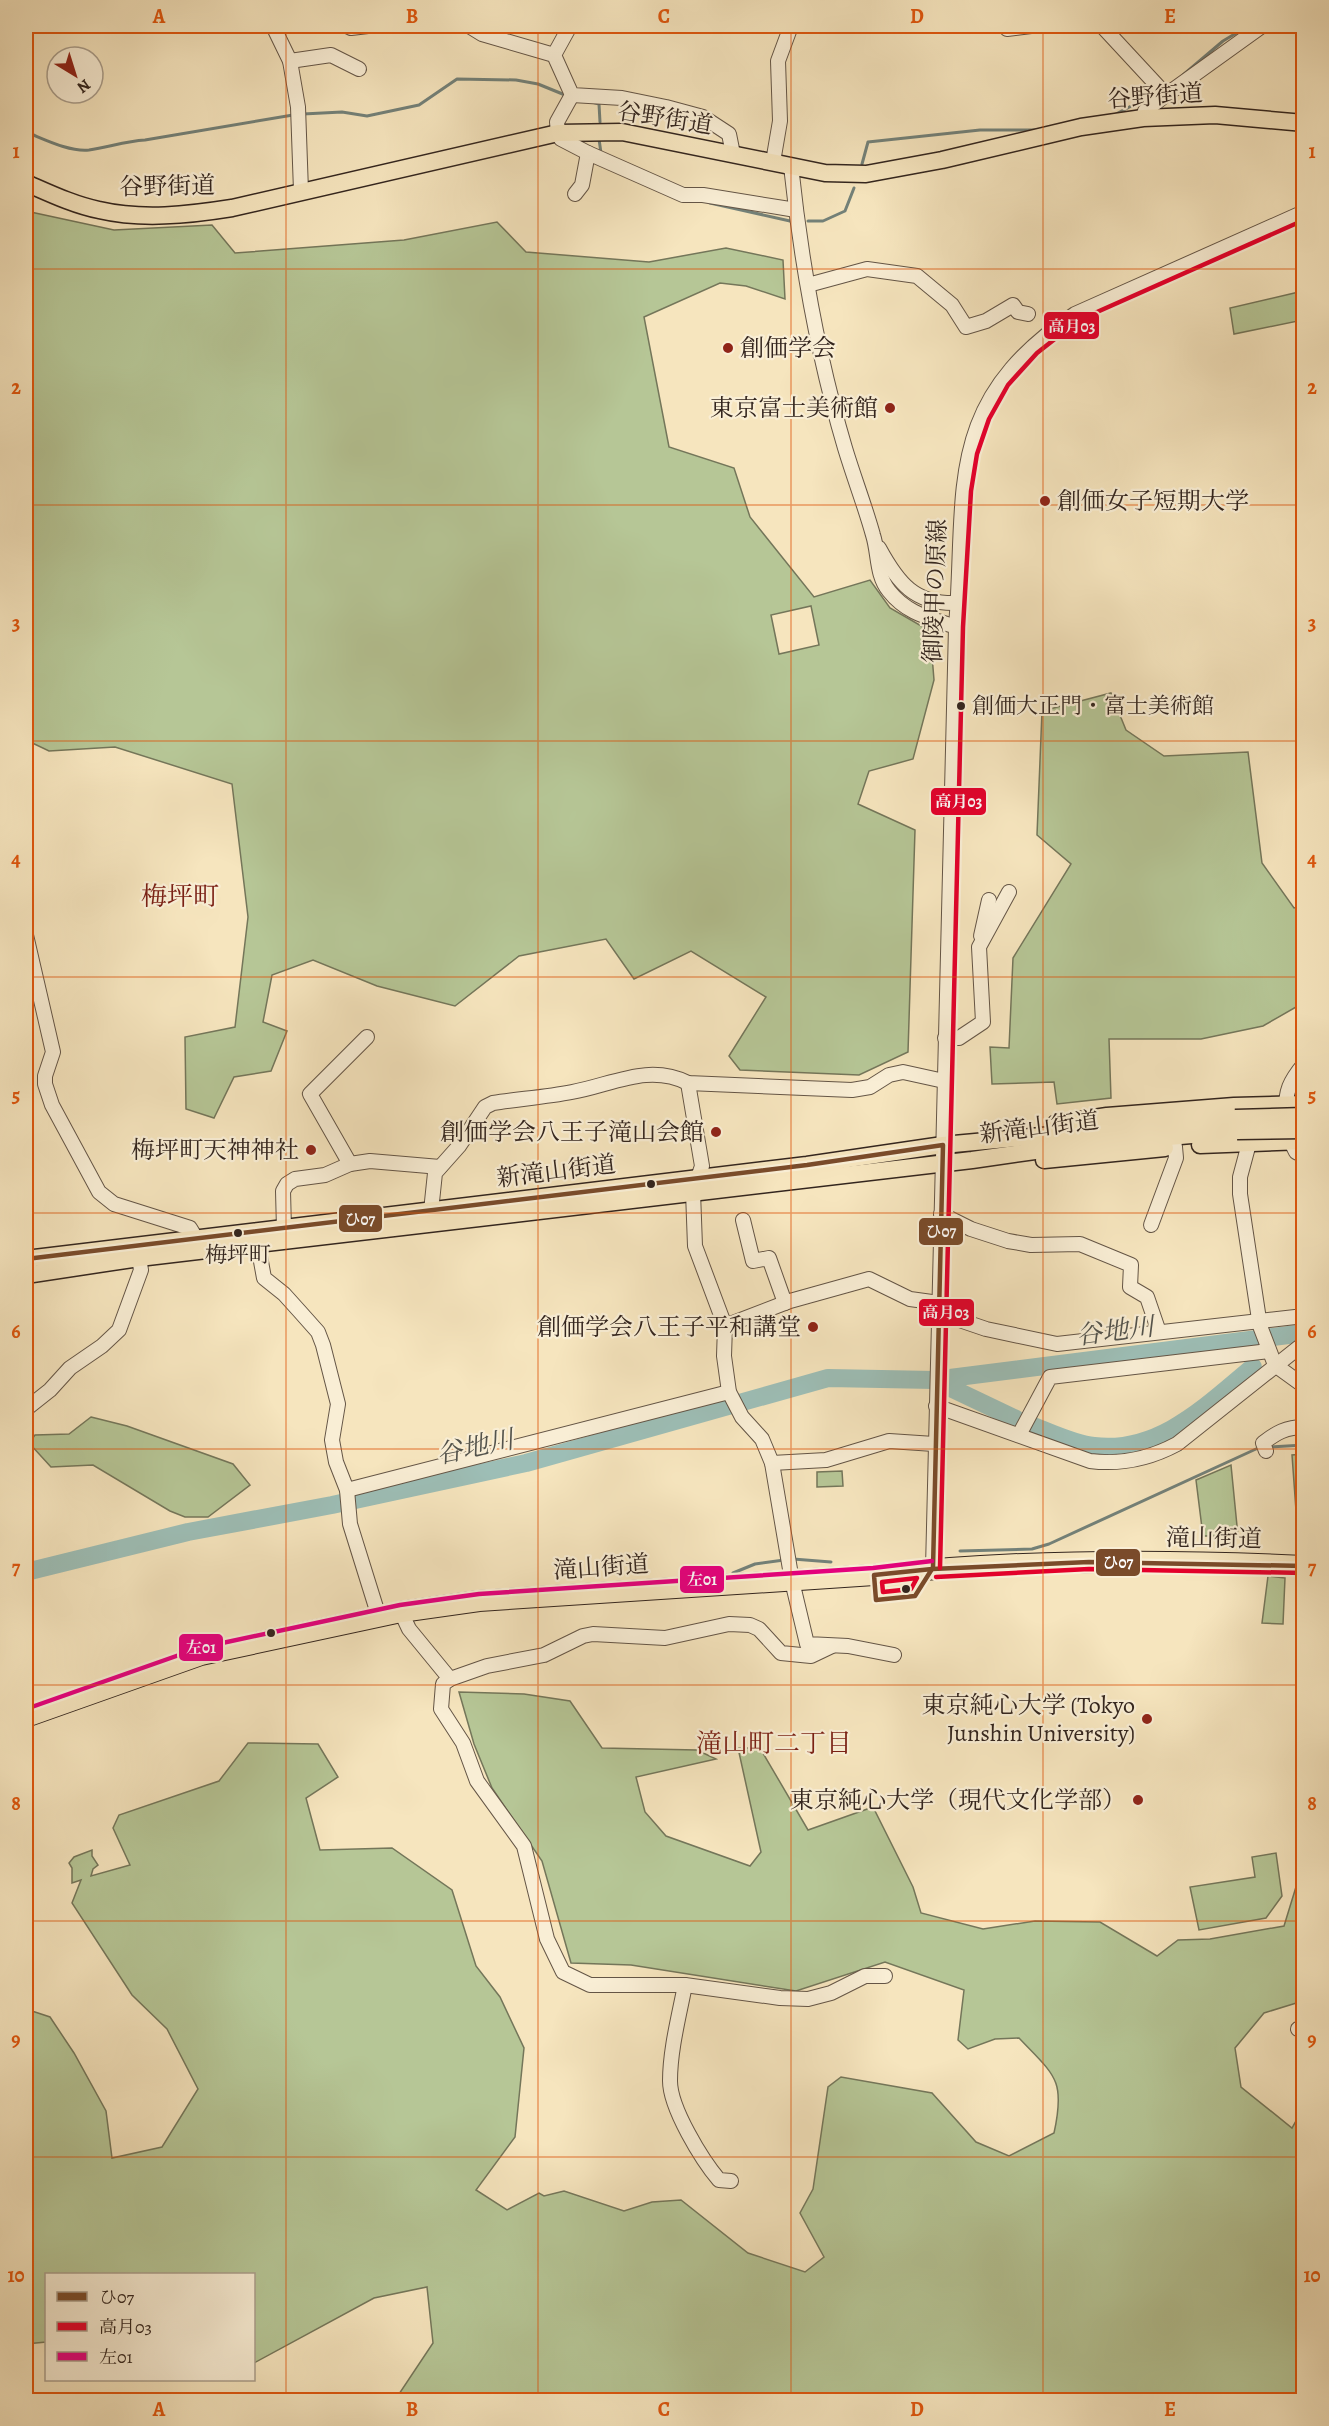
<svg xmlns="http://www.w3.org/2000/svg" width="1329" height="2426" font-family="Alegreya,'Noto Serif JP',serif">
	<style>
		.green { fill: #b6c696; stroke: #74765a; stroke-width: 1.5; fill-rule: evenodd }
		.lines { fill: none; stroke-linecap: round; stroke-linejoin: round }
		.stream { stroke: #738179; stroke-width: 3 }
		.river { stroke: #9dbeb6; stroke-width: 18 }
		.minor-casing { stroke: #645546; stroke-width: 16 }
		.major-casing { stroke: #33251e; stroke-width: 19 }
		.highway-casing { stroke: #33251e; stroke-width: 22 }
		.minor { stroke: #f9eed5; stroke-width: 14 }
		.major { stroke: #f6e5be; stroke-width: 16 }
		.highway { stroke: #f6e5be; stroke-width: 20 }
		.major-bridge-casing { stroke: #33251e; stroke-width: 19; stroke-linecap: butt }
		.major-bridge { stroke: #f6e5be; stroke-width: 16 }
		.bus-1-casing { stroke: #f9eed5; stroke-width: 9 }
		.bus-2-casing { stroke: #f9eed5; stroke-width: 9 }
		.bus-3-casing { stroke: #f9eed5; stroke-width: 9 }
		.bus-1 { stroke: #7a4b2a; stroke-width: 4.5 }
		.bus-2 { stroke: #e4002b; stroke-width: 4.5 }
		.bus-3 { stroke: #e5007d; stroke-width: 4.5 }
		.grid { fill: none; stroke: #df560d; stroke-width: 1.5; stroke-opacity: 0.55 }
		.poi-dot { fill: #8f2418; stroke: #f9eed5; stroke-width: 2 }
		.bus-dot { fill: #33251e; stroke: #f9eed5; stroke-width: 2 }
		.labels { text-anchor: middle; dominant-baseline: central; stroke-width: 4.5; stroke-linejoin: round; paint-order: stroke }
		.bus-label { font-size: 22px; fill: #33251e; stroke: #f9eed5; text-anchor: start }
		.street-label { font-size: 24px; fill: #33251e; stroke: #f9eed5 }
		.poi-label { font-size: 24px; fill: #33251e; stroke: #f9eed5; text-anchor: end }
		.neighbourhood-label { font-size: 26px; fill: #7a1f14; stroke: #f9eed5 }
		.water-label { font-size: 26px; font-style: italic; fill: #53534c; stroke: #f9eed5 }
		.line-badge { stroke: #f9eed5; stroke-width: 2 }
		.badge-label { font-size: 16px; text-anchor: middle; font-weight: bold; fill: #fff }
		.neatline { fill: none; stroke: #df560d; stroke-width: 2 }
		.grid-label { font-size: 20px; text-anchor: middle; font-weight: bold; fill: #df560d }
	</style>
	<rect width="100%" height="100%" fill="#f6e5be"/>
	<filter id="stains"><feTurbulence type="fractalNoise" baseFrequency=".00333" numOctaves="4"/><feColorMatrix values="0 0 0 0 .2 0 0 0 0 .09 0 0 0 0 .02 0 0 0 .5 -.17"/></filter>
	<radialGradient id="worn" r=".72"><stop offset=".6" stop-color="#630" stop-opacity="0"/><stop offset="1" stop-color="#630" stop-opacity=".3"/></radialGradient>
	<!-- green -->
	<g class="green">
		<path d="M26,211L114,230L212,225L235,253L404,240L497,222L526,252L649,262L726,248L783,260L785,299L746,286L720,283L644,317L669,447L734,468L750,517L814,597L870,580L890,608L930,631L934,680L913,759L869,771L858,804L915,830L908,1052L859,1075L740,1070L729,1056L766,997L691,951L634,979L606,939L519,956L455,1006L377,986L313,960L272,975L263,1022L287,1031L271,1071L234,1077L214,1118L186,1109L185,1037L235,1027L248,917L232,784L115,747L49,751L26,740ZM811,606L819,645L779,654L771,615Z"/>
		<polygon points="1303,291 1303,320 1234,334 1230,308"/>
		<polygon points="1111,693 1126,730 1164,756 1248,752 1262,863 1294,908 1303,906 1303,1003 1263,1026 1201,1039 1109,1039 1111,1098 1057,1104 1054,1082 992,1084 990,1047 1009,1048 1013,958 1071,864 1037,835 1042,711"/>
		<polygon points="91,1417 127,1426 233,1464 250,1485 208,1517 185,1517 170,1511 93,1465 51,1467 29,1443 35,1435 69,1434"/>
		<polygon points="1303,1454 1304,1454 1303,1553 1299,1552 1292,1455"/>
		<polygon points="1231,1465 1238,1536 1203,1536 1196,1480"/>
		<polygon points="842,1471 843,1486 817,1487 817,1472"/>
		<polygon points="1268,1576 1285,1578 1283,1624 1262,1623"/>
		<path d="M459,1692L524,1694L570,1701L602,1748L697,1750L716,1759L636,1777L645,1812L666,1836L750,1866L761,1852L738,1748H760L808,1830L873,1807L913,1887L921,1913L983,1929L1035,1921L1100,1922L1157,1956L1178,1940L1210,1939L1284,1926L1303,1864V2001L1264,2013L1235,2048L1241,2087L1292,2128L1303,2108V2400H395L433,2343L427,2287L374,2298L254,2363V2274H46V2342L26,2344V2009L50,2017L74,2053L106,2111L112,2158L162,2147L198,2089L167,2029L132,1995L72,1903L81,1880L72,1883V1868L69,1863L74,1857L92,1850V1856L98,1865L93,1869L91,1876L130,1865L113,1828L119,1815L219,1781L248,1743L318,1744L338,1777L306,1798L320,1850L392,1848L452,1890L476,1966L500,1997L524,2048L515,2137L476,2190L507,2210L539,2193L544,2196L564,2191L624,2211L652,2202L681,2200L748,2253L805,2272L824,2257L800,2213L813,2189L828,2087L841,2077L932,2093L976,2142L1009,2156L1054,2133C1066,2079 1054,2075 1019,2038L995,2039L968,2049L958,2040L964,1990L885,1962L796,1991L631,1965L571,1963L542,1861L492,1788L474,1744Z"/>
		<polygon points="1276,1853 1282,1896 1266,1918 1199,1930 1190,1887 1255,1877 1252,1857"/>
	</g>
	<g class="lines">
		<!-- stream -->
		<g class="stream">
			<polyline points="1183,75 1223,41 1248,26"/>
			<polyline points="592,102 599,104 600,122"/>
			<polyline points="303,114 342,112 367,116 419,105 457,79 516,80 538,84 565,95"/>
			<polyline points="1116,114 1158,92"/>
			<path d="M26,132C44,139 69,152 89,150C109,147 126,141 145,140L293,115"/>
			<polyline points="599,139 601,153"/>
			<polyline points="862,164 868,142 980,130 1036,130"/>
			<polyline points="710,203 790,221"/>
			<polyline points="808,221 823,221 845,211 854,188"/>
			<polyline points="1269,1447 1304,1445"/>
			<polyline points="960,1551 1032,1549 1049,1544 1256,1449"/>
			<polyline points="793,1559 831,1562"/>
			<polyline points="733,1573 755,1564 784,1560"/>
		</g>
		<!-- river -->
		<g class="river">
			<polyline points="934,1380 1016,1419"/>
			<path d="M1033,1426C1052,1433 1074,1444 1094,1446C1159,1454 1207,1405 1253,1367"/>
			<polyline points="26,1572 188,1532 332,1505 526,1463 828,1378 934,1380 1304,1333"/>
		</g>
		<!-- minor casing -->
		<g class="minor-casing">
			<g id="minor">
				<polyline points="273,26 290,61 298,107 301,191"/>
				<polyline points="347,26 351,28 368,26"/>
				<polyline points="469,26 482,34 554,55 572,95 622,98 666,107 703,117 729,134 733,154"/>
				<polyline points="1102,26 1166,95"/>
				<polyline points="1007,29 1031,26"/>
				<polyline points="554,55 570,26"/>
				<polyline points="290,61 331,55 359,69"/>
				<polyline points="572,95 557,122 558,133 561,139 588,153 683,195 703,195 796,210"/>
				<polyline points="1143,118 1145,111 1166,95 1262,26"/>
				<polyline points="773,162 780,121 778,61 791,26"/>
				<path d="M791,166C801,261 818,357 845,448C854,478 865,506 873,535C879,554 876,575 889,591C907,614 930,618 956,627"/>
				<polyline points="575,194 582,185 588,153"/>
				<polyline points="808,285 867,269 917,276 952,305 966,327 986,321 1013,305 1018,312 1028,314"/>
				<path d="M879,548C898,583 915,605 958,603"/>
				<polyline points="26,935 53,1052 45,1076 45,1084 52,1105 99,1192 114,1204 190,1228 196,1238"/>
				<polyline points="981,936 989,900"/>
				<polyline points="945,1038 959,1038 983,1022 979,947 1009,892"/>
				<polyline points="688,1083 702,1166 693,1192 695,1246 725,1326 724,1356 729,1392 742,1417 762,1439 772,1463 792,1581 807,1644 848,1646 894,1655"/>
				<path d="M1286,1113C1285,1091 1290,1081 1304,1064"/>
				<polyline points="1251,1136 1240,1177 1240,1194 1260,1326 1275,1365 1304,1386"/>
				<polyline points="1288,1136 1296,1152 1304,1156"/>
				<polyline points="350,1164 310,1094 367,1037"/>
				<path d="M431,1211L435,1173L459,1146L485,1107L493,1103C519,1099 546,1097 572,1092C612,1085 648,1063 688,1083L852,1090L870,1087L889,1075L903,1072L944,1081"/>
				<polyline points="941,1214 971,1229 1008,1241 1031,1245 1080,1244 1131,1265 1130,1287 1147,1297 1159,1332"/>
				<polyline points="743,1220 753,1261 769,1258 785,1303"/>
				<polyline points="1151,1225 1176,1158 1175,1147"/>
				<polyline points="284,1229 283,1191 287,1184 295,1179 325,1175 350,1164 370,1161 440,1167"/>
				<polyline points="258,1245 264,1278 284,1294 302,1314 318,1332 323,1345 338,1404 332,1440 336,1462 347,1490 350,1524 379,1617"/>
				<polyline points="939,1313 986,1329 1057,1344 1304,1316"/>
				<polyline points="725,1326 790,1301 869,1279 910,1299 939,1303"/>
				<path d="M936,1406L1090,1461C1122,1465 1149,1459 1177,1444L1298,1348L1304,1347"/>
				<polyline points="26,1409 50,1390 70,1368 102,1346 119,1330 141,1270 139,1258"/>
				<polyline points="1019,1435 1050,1377 1269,1351"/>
				<path d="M1266,1451L1263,1443C1276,1433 1286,1427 1304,1427"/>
				<polyline points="772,1463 826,1460 889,1441 934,1444"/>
				<polyline points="347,1490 729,1392"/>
				<path d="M933,1568L956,627C967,488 942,403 1075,314L1304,212"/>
				<polyline points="401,1612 409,1629 450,1679 443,1684 441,1709 463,1743 477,1781 524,1846 547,1939 563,1972 590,1985 685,1985 780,1998 808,1999 831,1993 865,1976 885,1976"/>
				<polyline points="450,1679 487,1666 544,1655 583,1636 593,1634 665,1638 729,1624 750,1625 759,1629 781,1653 811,1656 832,1646"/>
				<path d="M685,1985C679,2016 670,2050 670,2081C670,2108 702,2160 719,2180L731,2181"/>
				<polyline points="1298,2029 1304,2028"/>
			</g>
		</g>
		<!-- major casing -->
		<g class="major-casing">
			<g id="major">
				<path d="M26,183C49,193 74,205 99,210C142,220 188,215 232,208L558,133L622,132L825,173L866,174L942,160L1081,127L1143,118L1215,115L1304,123"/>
				<polyline points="1055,1124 1107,1116 1234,1106 1304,1104"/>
				<polyline points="1200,1145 1304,1141"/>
				<polyline points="1044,1160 1165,1148"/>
				<polyline points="26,1259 807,1165 943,1145 1235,1118"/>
				<polyline points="26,1275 139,1258 972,1160 1078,1145 1237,1131"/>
			</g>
		</g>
		<!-- highway casing -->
		<g class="highway-casing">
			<path id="highway" d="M26,1717L201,1655L401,1612L479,1601L874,1575C1017,1559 1161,1559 1304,1566"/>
		</g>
		<!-- minor -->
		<use href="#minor" class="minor"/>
		<!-- major -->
		<use href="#major" class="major"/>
		<!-- highway -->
		<use href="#highway" class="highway"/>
		<!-- major-bridge casing -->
		<g class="major-bridge-casing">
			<g id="major-bridge">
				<polyline points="1235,1118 1304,1116"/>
				<polyline points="1237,1131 1304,1130"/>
			</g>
		</g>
		<!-- major-bridge -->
		<use href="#major-bridge" class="major-bridge"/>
		<!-- bus-1 casing -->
		<g class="bus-1-casing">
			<g id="bus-1">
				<polyline points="26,1259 807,1165 943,1145 933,1568"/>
				<polygon points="932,1569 915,1596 876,1600 874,1575"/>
				<polyline points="932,1569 1089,1562 1304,1566"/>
			</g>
		</g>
		<!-- bus-2 casing -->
		<g class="bus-2-casing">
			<g id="bus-2">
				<polyline points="940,1568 963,627 971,491 977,454 989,419 1008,385 1037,353 1079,320 1304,220"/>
				<polyline points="936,1577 1089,1569 1304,1573"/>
				<polygon points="917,1578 911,1589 883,1592 882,1582"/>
			</g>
		</g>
		<!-- bus-3 casing -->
		<g class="bus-3-casing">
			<polyline id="bus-3" points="26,1709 199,1648 400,1605 479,1594 873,1568 932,1561"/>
		</g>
		<!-- bus-1 -->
		<use href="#bus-1" class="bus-1"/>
		<!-- bus-2 -->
		<use href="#bus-2" class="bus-2"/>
		<!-- bus-3 -->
		<use href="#bus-3" class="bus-3"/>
	</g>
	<!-- grid -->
	<path class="grid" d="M286,26V2400M538,26V2400M791,26V2400M1043,26V2400M26,269H1304M26,505H1304M26,741H1304M26,977H1304M26,1213H1304M26,1449H1304M26,1685H1304M26,1921H1304M26,2157H1304"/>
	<!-- markers -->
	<g class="poi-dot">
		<circle cx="728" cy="348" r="6"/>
		<circle cx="890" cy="408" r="6"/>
		<circle cx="1045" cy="501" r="6"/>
		<circle cx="716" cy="1132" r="6"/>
		<circle cx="311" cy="1150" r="6"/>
		<circle cx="813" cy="1327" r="6"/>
		<circle cx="1147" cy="1719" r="6"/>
		<circle cx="1138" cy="1800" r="6"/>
	</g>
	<g class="bus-dot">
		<circle cx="961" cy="706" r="5"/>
		<circle cx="651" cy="1184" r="5"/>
		<circle cx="238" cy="1233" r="5"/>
		<circle cx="906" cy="1589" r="5"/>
		<circle cx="271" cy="1633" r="5"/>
	</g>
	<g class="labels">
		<!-- bus labels -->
		<g class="bus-label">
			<text x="972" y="706">創価大正門・富士美術館</text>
			<text x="238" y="1255" text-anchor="middle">梅坪町</text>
		</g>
		<!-- street labels -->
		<g class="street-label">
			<text transform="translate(1155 96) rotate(-4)">谷野街道</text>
			<text transform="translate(665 118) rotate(9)">谷野街道</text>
			<text transform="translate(167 186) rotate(-1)">谷野街道</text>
			<text transform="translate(935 591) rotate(-88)">御陵甲の原線</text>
			<text transform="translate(1039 1127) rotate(-7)">新滝山街道</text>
			<text transform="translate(556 1171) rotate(-7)">新滝山街道</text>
			<text transform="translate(1214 1538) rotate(1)">滝山街道</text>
			<text transform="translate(601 1567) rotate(-4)">滝山街道</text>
		</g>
		<!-- poi labels -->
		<g class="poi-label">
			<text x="740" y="348" text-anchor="start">創価学会</text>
			<text x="878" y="408">東京富士美術館</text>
			<text x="1057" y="501" text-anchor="start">創価女子短期大学</text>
			<text x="704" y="1132">創価学会八王子滝山会館</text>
			<text x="299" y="1150">梅坪町天神神社</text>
			<text x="801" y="1327">創価学会八王子平和講堂</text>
			<text x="1135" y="1705">東京純心大学 (Tokyo<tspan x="1135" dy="28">Junshin University)</tspan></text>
			<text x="1126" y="1800">東京純心大学（現代文化学部）</text>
		</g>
		<!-- neighbourhood labels -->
		<g class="neighbourhood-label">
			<text x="180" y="896">梅坪町</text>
			<text x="774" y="1743">滝山町二丁目</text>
		</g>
		<!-- water labels -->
		<g class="water-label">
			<text transform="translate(1115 1331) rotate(-7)">谷地川</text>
			<text transform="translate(475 1447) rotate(-12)">谷地川</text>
		</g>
	</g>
	<g class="line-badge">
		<rect x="1043" y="311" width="57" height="29" rx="6" fill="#e4002b"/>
		<rect x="930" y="787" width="57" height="29" rx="6" fill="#e4002b"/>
		<rect x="338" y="1204" width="45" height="29" rx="6" fill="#7a4b2a"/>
		<rect x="918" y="1217" width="46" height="29" rx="6" fill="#7a4b2a"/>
		<rect x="918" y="1298" width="57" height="29" rx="6" fill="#e4002b"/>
		<rect x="1095" y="1548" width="46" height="29" rx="6" fill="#7a4b2a"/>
		<rect x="679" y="1565" width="46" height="29" rx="6" fill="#e5007d"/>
		<rect x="178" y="1633" width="46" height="29" rx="6" fill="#e5007d"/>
	</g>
	<g class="badge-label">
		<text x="1072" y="332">高月03</text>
		<text x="959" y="807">高月03</text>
		<text x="360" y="1225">ひ07</text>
		<text x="941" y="1237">ひ07</text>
		<text x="946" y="1318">高月03</text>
		<text x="1118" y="1568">ひ07</text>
		<text x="702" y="1585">左01</text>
		<text x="201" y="1653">左01</text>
	</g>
	<!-- margin -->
	<rect width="1329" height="2426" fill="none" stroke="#f6e5be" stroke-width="66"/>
	<!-- legend -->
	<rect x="45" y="2273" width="210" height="108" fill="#f9eed5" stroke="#aa9e8c" stroke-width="1.5"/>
	<rect x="57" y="2292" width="30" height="9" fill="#7a4b2a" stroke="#aa9e8c" stroke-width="1.5"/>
	<text x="99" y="2303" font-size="18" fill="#33251e">ひ07</text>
	<rect x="57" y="2322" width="30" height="9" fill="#e4002b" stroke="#aa9e8c" stroke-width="1.5"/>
	<text x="99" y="2333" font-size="18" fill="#33251e">高月03</text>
	<rect x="57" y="2352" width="30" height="9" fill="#e5007d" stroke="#aa9e8c" stroke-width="1.5"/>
	<text x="99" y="2363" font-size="18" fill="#33251e">左01</text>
	<!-- north arrow -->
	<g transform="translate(75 75) rotate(142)"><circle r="28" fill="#f9eed5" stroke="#aa9e8c" stroke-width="1.5"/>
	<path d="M0-4.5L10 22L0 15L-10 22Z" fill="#8f2418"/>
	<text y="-9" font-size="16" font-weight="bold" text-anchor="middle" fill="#33251e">N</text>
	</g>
	<rect x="33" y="33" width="1263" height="2360" class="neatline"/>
	<g class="grid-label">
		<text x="159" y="23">A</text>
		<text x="412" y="23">B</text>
		<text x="664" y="23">C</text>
		<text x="917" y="23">D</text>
		<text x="1170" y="23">E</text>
		<text x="16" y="158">1</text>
		<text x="1312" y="158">1</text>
		<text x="16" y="394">2</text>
		<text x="1312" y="394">2</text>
		<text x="16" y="630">3</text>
		<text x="1312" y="630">3</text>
		<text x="16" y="866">4</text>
		<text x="1312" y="866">4</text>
		<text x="16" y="1102">5</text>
		<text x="1312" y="1102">5</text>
		<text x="16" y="1338">6</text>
		<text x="1312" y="1338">6</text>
		<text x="16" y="1574">7</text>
		<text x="1312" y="1574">7</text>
		<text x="16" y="1810">8</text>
		<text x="1312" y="1810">8</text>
		<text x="16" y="2046">9</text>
		<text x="1312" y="2046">9</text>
		<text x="16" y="2282">10</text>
		<text x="1312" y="2282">10</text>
		<text x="159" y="2416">A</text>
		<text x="412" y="2416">B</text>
		<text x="664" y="2416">C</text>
		<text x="917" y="2416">D</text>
		<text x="1170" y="2416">E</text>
	</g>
	<rect width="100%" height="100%" filter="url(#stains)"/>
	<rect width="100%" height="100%" fill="url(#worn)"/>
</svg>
